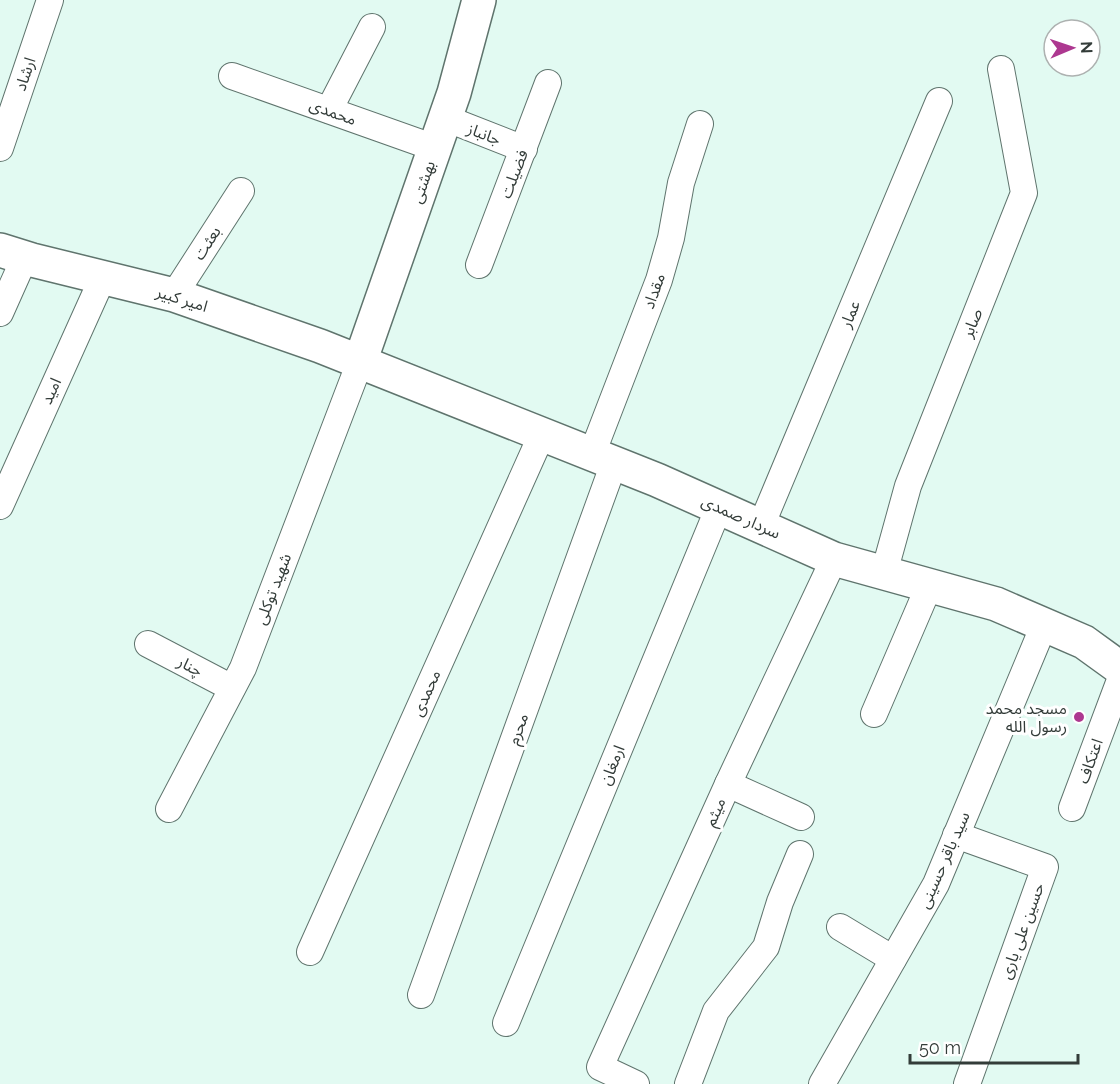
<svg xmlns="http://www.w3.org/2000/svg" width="1120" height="1084" font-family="Raleway,'Noto Sans Arabic',sans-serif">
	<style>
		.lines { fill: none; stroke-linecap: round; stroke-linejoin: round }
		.street-casing { stroke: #5f746d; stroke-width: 28 }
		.secondary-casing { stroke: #5f746d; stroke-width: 36 }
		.street { stroke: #fff; stroke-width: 26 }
		.secondary { stroke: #fff; stroke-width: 33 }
		.poi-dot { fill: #ad3890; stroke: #fff; stroke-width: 2 }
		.labels { text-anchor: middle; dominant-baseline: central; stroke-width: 6; stroke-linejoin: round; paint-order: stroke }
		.street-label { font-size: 16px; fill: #333c39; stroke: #fff }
		.poi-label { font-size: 16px; fill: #333c39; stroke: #fff; text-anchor: end }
	</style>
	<rect width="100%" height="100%" fill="#e2faf2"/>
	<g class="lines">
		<!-- street casing -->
		<g class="street-casing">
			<g id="street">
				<polyline points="232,76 435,148"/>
				<polyline points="329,110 372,27"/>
				<polyline points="445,118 524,149"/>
				<polyline points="0,148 50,0"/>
				<polyline points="479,265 548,83"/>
				<polyline points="174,295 241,191"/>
				<polyline points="0,313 25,257"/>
				<polyline points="592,454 659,280 671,238 681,183 700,124"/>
				<polyline points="0,506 103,277"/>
				<polyline points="761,526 939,101"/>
				<polyline points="884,573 908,486 1024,193 1001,69"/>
				<polyline points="148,644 232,688"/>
				<polyline points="874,714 929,586"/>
				<polyline points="728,784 801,817"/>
				<polyline points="1072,808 1120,680"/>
				<polyline points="169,809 243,668 360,362"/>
				<polyline points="956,835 1045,867 967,1084"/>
				<polyline points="840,927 893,959"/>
				<polyline points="310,952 542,434"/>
				<polyline points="421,995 614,463"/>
				<polyline points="506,1023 719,507"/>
				<polyline points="636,1084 600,1067 728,784 834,559"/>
				<polyline points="688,1084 716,1011 766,947 780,902 800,854"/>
				<polyline points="822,1084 936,884 1044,625"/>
			</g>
		</g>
		<!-- secondary casing -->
		<g class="secondary-casing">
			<g id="secondary">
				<polyline points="0,250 32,260 174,295 320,346 657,480 834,559 996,604 1084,642 1120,668"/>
				<polyline points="360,362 454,93 479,0"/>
			</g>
		</g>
		<!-- street -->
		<use href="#street" class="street"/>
		<!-- secondary -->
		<use href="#secondary" class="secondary"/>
	</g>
	<!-- markers -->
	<circle class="poi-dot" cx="1079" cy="717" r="6"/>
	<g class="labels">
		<!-- street labels -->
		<g class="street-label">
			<text transform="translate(25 74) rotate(-71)">ارشاد</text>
			<text transform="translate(333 112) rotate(20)">محمدی</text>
			<text transform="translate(484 134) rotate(21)">جانباز</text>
			<text transform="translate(514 174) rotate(-69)">فضیلت</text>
			<text transform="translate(423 182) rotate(-71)">بهشتی</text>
			<text transform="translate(207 243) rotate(-57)">بعثت</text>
			<text transform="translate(654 291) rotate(-70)">مقداد</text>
			<text transform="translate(182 299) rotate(17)">امیر کبیر</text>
			<text transform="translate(850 314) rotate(-67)">عمار</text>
			<text transform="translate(972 323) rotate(-68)">صابر</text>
			<text transform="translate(51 391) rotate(-66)">امید</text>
			<text transform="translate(741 517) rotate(24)">سردار صمدی</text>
			<text transform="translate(273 589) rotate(-69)">شهید توکلی</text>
			<text transform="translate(190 666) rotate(27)">چنار</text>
			<text transform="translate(426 693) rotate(-66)">محمدی</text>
			<text transform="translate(518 729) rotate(-70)">محرم</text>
			<text transform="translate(1090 761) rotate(-70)">اعتکاف</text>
			<text transform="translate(612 765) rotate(-68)">ارمغان</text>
			<text transform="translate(715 812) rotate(-66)">میثم</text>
			<text transform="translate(944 860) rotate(-66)">سید باقر حسینی</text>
			<text transform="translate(1022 931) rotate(-70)">حسین علی یاری</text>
		</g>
		<!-- poi labels -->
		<g class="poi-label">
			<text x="1067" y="708">مسجد محمد<tspan x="1067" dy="18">رسول الله</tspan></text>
		</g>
	</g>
	<!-- north arrow -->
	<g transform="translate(1072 48) rotate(88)"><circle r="28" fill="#ffffff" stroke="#adb1b0" stroke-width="1.5"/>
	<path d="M0-4.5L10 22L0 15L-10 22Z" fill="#ad3890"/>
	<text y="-9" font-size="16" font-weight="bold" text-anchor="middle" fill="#333c39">N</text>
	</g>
	<!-- scale -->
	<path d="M910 1054v9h168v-9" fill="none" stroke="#333c39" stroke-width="3"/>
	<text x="919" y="1054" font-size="18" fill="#333c39" stroke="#ffffff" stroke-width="4.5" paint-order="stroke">50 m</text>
</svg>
